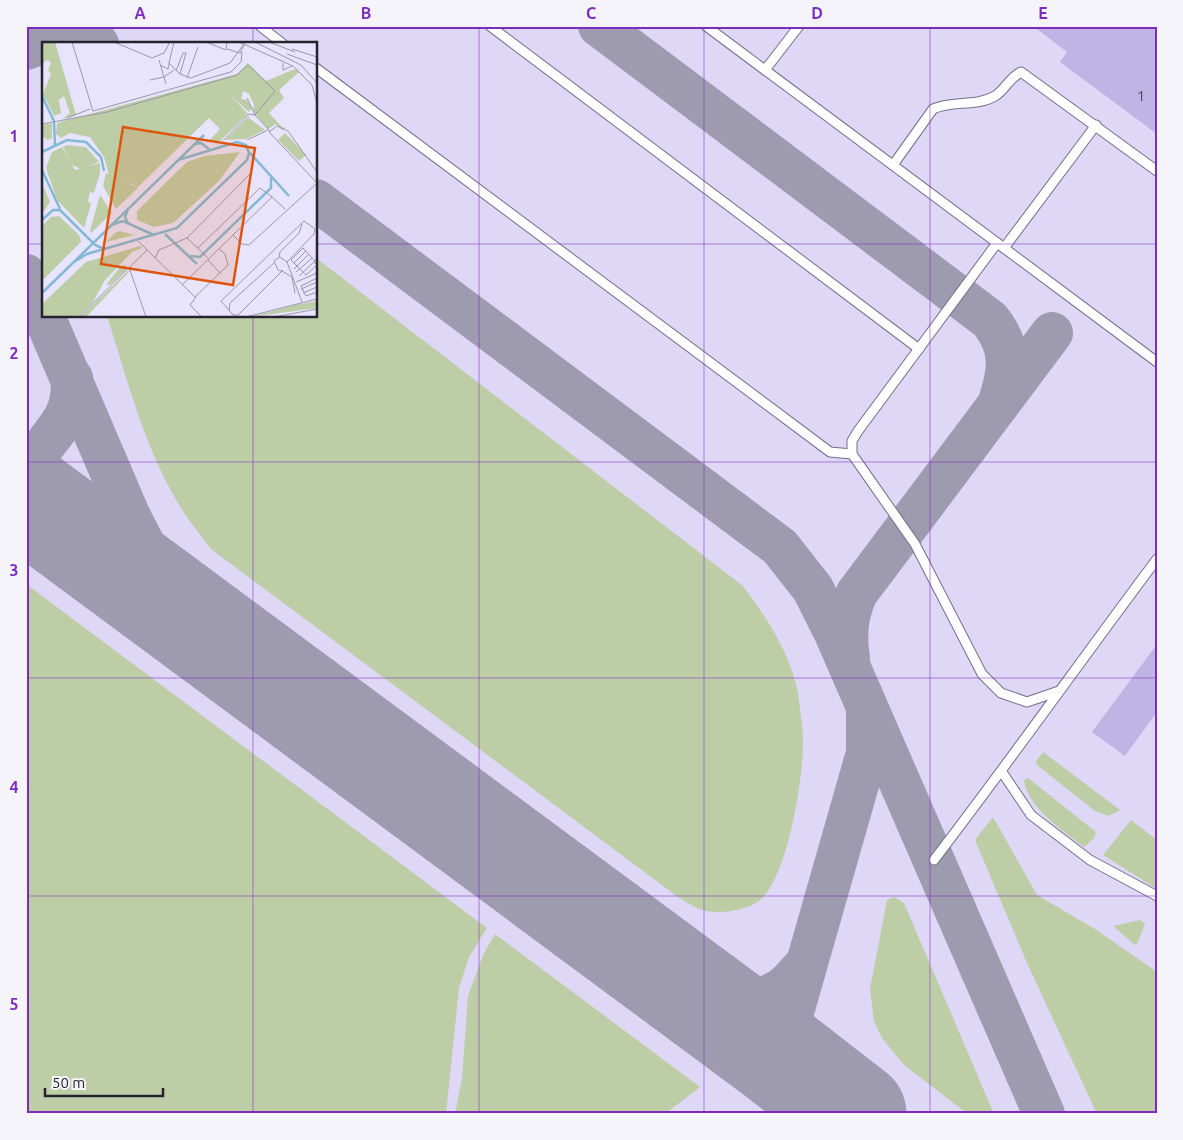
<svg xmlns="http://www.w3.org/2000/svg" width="1183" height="1140" font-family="Ubuntu,sans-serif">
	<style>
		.built { fill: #ded7f6; fill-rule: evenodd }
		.green { fill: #bdcda6 }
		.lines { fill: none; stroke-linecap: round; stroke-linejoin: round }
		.taxiway { stroke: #9e9aaf; stroke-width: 42 }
		.runway { stroke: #9e9aaf; stroke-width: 105 }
		.building { fill: #bfb4e4 }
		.service-casing { stroke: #756e8a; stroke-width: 11 }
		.service { stroke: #fff; stroke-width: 9 }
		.grid { fill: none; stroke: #7b2cbf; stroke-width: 1; stroke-opacity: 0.55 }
		.labels { text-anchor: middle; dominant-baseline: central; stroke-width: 5; stroke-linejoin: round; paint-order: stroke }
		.number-label { font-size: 15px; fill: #4c475c }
		.inset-river { fill: none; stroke: #83b9d4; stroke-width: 2.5 }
		.inset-road { fill: none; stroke: #9b97ab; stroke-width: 1 }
		.view { fill: #de560e; fill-opacity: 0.15; stroke: #de560e; stroke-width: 2.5 }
		.inset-edge { fill: none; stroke: #26232f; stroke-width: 2.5 }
		.neatline { fill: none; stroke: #7b2cbf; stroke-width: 2 }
		.grid-label { font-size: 16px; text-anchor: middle; font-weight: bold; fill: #7b2cbf }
	</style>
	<rect width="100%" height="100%" fill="#e9e4fe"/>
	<!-- built -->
	<path class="built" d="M26,26H1157V1114H26ZM44,44H316V316H44Z"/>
	<!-- green -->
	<g class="green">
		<path d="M316,258L743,586C767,618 790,653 798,693C800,708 802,724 803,739C804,774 788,879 759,901C750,907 742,909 731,911C706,914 698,910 678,897L211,549C200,534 187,519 178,503C144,446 127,379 107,316H316Z"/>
		<polygon points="26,584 487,928 469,957 459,988 446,1114 26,1114"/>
		<polygon points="1043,752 1120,810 1109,816 1095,811 1037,765 1036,761"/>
		<path d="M1028,778L1096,832L1094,838L1084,847C1062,829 1029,810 1024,780Z"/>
		<polygon points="993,817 1037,895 1095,929 1157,972 1157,1114 1097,1114 1027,963 975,840"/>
		<polygon points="1131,820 1157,840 1157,889 1103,855"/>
		<polygon points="894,897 904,903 994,1114 968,1114 904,1065 882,1038 874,1021 870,989 887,900"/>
		<polygon points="1140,920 1145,924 1137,944 1135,945 1113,926"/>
		<polygon points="495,934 700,1087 665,1114 455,1114 462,1078 468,996 483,955"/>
	</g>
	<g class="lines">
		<!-- taxiway -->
		<g class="taxiway">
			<path d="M599,26L990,320C1013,349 1009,371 998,405"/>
			<path d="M26,49C50,40 73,34 98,44"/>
			<polyline points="316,200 780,547 813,589 834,631 1044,1114"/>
			<polyline points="26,275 44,315"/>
			<polyline points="44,316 130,517 153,561 175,593 206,630"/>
			<path d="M47,513C42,507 36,501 33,494C17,460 59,438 68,409C72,399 72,389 72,378"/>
			<path d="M849,658C845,634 847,614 857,593L1052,333"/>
			<path d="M678,983C716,1001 743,1013 781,989C791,983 799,971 806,964"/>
			<path d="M840,1103C807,1071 792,1061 793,1012L867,753V714"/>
		</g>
		<!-- runway -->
		<polyline class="runway" points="26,498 773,1051 854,1114"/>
	</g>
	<!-- building -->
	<g class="building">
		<polygon points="1033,26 1157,26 1157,134 1060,62 1067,52"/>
		<polygon points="1157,644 1157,712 1125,756 1092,732"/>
	</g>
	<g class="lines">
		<!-- service casing -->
		<g class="service-casing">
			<g id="service">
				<polyline points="260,26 283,44"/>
				<polyline points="490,26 919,349"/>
				<polyline points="706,26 765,70 799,26"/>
				<polyline points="316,68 830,452 852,454"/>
				<polyline points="765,70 1157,362"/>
				<path d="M893,165L933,109C952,100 976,107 995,96C1005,90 1009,78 1021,72L1157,171"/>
				<polyline points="997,243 858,431 852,441 852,454 915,544 982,674 1001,693 1027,702 1059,691"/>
				<polyline points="1004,248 1096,125"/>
				<polyline points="1002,772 1031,815 1090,860 1157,896"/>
				<path d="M934,860C1010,761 1082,659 1157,559"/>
			</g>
		</g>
		<!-- service -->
		<use href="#service" class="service"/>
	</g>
	<!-- grid -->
	<path class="grid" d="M253,26V44M479,26V1114M704,26V1114M930,26V1114M26,244H44M316,244H1157M253,316V1114M26,462H1157M26,678H1157M26,896H1157"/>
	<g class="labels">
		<!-- number labels -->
		<g class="number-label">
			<text x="1141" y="95">1</text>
		</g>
	</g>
	<!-- overview -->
	<g transform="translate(42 42)">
		<rect width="275" height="275" fill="#e9e4fe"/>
		<path d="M0,0H13L34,73L20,77L28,71L22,54L17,58L19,71L12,74L1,52L9,32L6,28L9,21L6,18L2,20L0,27ZM206,21L224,39L253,27L257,30L237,48L242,56L227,71L240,85L244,86L240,88L234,82L226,87L211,69L212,63L207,52L201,49L199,57L205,58L210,66L207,70L189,54L206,72L178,99H167L178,87L167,76L96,145L67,133L62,115L48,95L28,91L19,96L14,92L15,81L195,32ZM208,73L207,76L223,88L204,97L183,98ZM10,81V96L6,98L1,95V100L0,83ZM243,91L264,113L257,119L236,98ZM25,103L44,105L57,120L39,127L30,123L21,105ZM20,105L33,128L58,121V131L52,151L48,150L46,159L49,162L42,186L15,158L4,126L10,110ZM198,110L177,139L131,181L112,185L95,178V169L145,120L162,114ZM64,131L96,146L74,167L61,144ZM0,141L8,160L0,172ZM58,153L70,171L49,191L48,189ZM17,174L37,193L39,200L0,239V184L9,175ZM78,189L92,193L64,200L73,191ZM98,204L100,206L90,210L63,238L51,260L36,275H0V262L44,220ZM84,223V228L68,243H64L79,224ZM88,229L44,275H38L86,229ZM275,259V266L209,275L253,263Z" fill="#bdcda6"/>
		<path class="inset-river" d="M0,54L12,79L13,104M153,102L159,101L167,107M0,110L25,98L44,100L59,115L62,129M208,111L247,154M0,128L18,167M0,178L11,168H18L53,203L62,207M86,181L83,175L86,167M69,183L81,179L112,193M123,192L155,222M148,214L158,215L229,146V136M32,220L45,212L135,186L205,118L207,111L204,103L195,100L136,118M0,251L162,93"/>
		<path class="inset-road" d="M30,0L51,69L189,30L199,20L200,10M72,0L110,16L122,11L128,0M132,0L127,21L138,32L149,36L188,21L202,2M164,0L184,8L185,0M197,0L251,24L270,43L275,61V119M213,0L259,23L275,41M227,0L253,10M185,7L198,11L202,3M250,7L275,15M245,12L275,23M117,18L122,35L132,28M241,21V28L250,24M118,23L126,27L127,21M134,29L141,11H144L138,32M145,36L156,5M108,38L122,35L124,42M25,76L48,67M0,82L65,70L195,33L206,23L233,49L213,73L228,89M205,98L226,88M181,99L207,72L213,73L205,56M275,130L246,89L235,84L227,90L275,141M243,167L230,155L191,193L200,202L207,203L275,141M145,196L209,131M96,199L153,255L186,223L183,212L177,207M156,206L218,146L230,155M237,215L238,210L257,191L260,182M113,216L117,208L145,196L167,217M166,218L178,231M272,220L275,223L264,233L249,218L261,206L273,219M252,221L264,209M87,225L104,275M252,227L267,212M241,229L236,228L232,219L238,215L245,220M254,230L270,216M257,234L275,217M275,236L259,244L264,254L275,250M254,240L275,231M140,243L191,193M259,247L275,240M253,251L250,235L240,229L196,273H191L179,259L262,179L273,187L272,192L245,220L260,260M261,251L275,245M154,255L148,263L160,275M187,269L188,261L232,221M37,275L105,208M204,275L275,257M232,275L275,267"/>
		<path class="view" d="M81,85L213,106L191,243L59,222Z"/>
		<rect width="275" height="275" class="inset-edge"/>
	</g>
	<!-- border -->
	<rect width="1183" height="1140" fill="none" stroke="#f6f4fb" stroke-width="55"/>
	<!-- scale -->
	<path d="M45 1088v8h118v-8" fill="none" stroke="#26232f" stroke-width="2.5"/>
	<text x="52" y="1088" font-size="15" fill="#26232f" stroke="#f6f4fb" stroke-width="4" paint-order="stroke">50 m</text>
	<rect x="28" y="28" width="1128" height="1084" class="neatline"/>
	<g class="grid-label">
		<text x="140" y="19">A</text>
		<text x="366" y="19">B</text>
		<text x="591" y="19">C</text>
		<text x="817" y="19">D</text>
		<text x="1043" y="19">E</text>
		<text x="14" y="142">1</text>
		<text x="14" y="359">2</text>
		<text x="14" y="576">3</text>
		<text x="14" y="793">4</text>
		<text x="14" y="1010">5</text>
	</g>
</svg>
